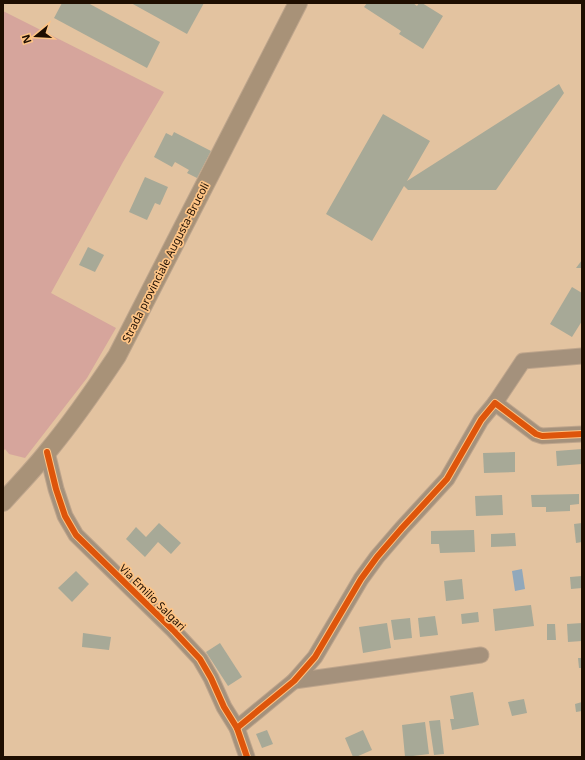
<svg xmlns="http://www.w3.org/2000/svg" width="585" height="760" font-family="'Noto Sans',sans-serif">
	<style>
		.green { fill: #d6a59c }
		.water { fill: #91a8bb }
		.building { fill: #a7a997 }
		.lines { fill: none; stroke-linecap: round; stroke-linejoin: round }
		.minor-casing { stroke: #bea58c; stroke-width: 17 }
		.major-casing { stroke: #bea58c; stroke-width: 20 }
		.minor { stroke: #a4917c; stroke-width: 15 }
		.major { stroke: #a89278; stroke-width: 18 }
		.cycleway-casing { stroke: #fec485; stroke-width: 8 }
		.cycleway { stroke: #de550b; stroke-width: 6 }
		.labels { text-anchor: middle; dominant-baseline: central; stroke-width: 3.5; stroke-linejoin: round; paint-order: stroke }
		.street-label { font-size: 11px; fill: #1e0e00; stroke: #fec485 }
	</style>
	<rect width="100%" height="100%" fill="#e3c3a0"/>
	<!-- green -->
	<polygon class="green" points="3,11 164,92 123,162 51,293 116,328 87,378 25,458 9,454 5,449 3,452"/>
	<!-- water -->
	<polygon class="water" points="522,569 525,589 515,591 512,571"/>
	<!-- building -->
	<g class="building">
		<polygon points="62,3 88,3 160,42 147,68 54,18"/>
		<polygon points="131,3 204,3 187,34"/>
		<polygon points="367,3 413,3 417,6 419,3 422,3 443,16 423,49 399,34 401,31 364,7"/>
		<polygon points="559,84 564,93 496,190 408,190 404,186 372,241 326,214 383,114 430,141 407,181"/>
		<polygon points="174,132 211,151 197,178 187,173 189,170 175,162 172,167 154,157 166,133 172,136"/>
		<polygon points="145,177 168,187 160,205 155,203 147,220 129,212"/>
		<polygon points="88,247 104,255 95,272 79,265"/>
		<polygon points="582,260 582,268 576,268"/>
		<polygon points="572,287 582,293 582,321 572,337 550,324"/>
		<polygon points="582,449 582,464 557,466 556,451"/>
		<polygon points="515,452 515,472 484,473 483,453"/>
		<polygon points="579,494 579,504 570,505 570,511 546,512 546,507 532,507 531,495"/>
		<polygon points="502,495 503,515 476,516 475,496"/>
		<polygon points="159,523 181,543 171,554 158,542 145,557 126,539 136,527 146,537"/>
		<polygon points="582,523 582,542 576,543 574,524"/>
		<polygon points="474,530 475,552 440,553 439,544 431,544 431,531"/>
		<polygon points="515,533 516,546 491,547 491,534"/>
		<polygon points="76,571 89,584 72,602 58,588"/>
		<polygon points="582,576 582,588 571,589 570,577"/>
		<polygon points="462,579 464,599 446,601 444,581"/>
		<polygon points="531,605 534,626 495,631 493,609"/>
		<polygon points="478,612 479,622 462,624 461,614"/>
		<polygon points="435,616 438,635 420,637 418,618"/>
		<polygon points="410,618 412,638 394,640 391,620"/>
		<polygon points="387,623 391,648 363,653 359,627"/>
		<polygon points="582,623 582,641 568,642 567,624"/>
		<polygon points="547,624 555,624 556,640 547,640"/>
		<polygon points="83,633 111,637 109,650 82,647"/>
		<polygon points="220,643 242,677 228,686 206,652"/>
		<polygon points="578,658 582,658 582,668 579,668"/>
		<polygon points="473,692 479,725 452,730 450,719 454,719 450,696"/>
		<polygon points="524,699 527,713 512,716 508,702"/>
		<polygon points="582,702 582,711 576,712 575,704"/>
		<polygon points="440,720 444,754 434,755 429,721"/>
		<polygon points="425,722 429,754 405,757 402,725"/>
		<polygon points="267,730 273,744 262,748 256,734"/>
		<polygon points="363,730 372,750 356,757 353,757 345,738"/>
	</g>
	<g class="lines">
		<!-- minor casing -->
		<g class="minor-casing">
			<g id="minor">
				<polyline points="495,403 523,361 582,356"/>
				<polyline points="47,452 56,489 65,516 76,535 173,630 200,659 211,678 224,707 237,728 247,757"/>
				<polyline points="294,681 481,655"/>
				<polyline points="237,728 294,681 315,657 361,579 377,557 402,528 447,479 481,420 495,403 536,434 542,436 582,434"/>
			</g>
		</g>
		<!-- major casing -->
		<g class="major-casing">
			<path id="major" d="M3,502C18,485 34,469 48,451C73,421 95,389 117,356L298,3"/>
		</g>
		<!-- minor -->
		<use href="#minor" class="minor"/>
		<!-- major -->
		<use href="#major" class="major"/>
		<!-- cycleway casing -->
		<g class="cycleway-casing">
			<g id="cycleway">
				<polyline points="47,452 56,489 65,516 76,535 173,630 200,659 211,678 224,707 237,728 247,757"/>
				<polyline points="237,728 294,681 315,657 361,579 377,557 402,528 447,479 481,420 495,403 536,434 542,436 582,434"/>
			</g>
		</g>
		<!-- cycleway -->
		<use href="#cycleway" class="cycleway"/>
	</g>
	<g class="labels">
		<!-- street labels -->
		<g class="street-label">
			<text transform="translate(165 262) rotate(-63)">Strada provinciale Augusta-Brucoli</text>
			<text transform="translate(153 597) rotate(45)">Via Emilio Salgari</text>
		</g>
	</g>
	<!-- border -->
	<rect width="585" height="760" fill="none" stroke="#1e0e00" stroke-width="8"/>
	<!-- north arrow -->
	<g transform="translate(36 36) rotate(252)" stroke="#fec485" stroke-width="3" paint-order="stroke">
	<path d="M0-3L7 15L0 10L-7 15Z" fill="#1e0e00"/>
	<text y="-6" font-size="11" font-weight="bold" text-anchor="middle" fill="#1e0e00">N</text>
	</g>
</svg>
